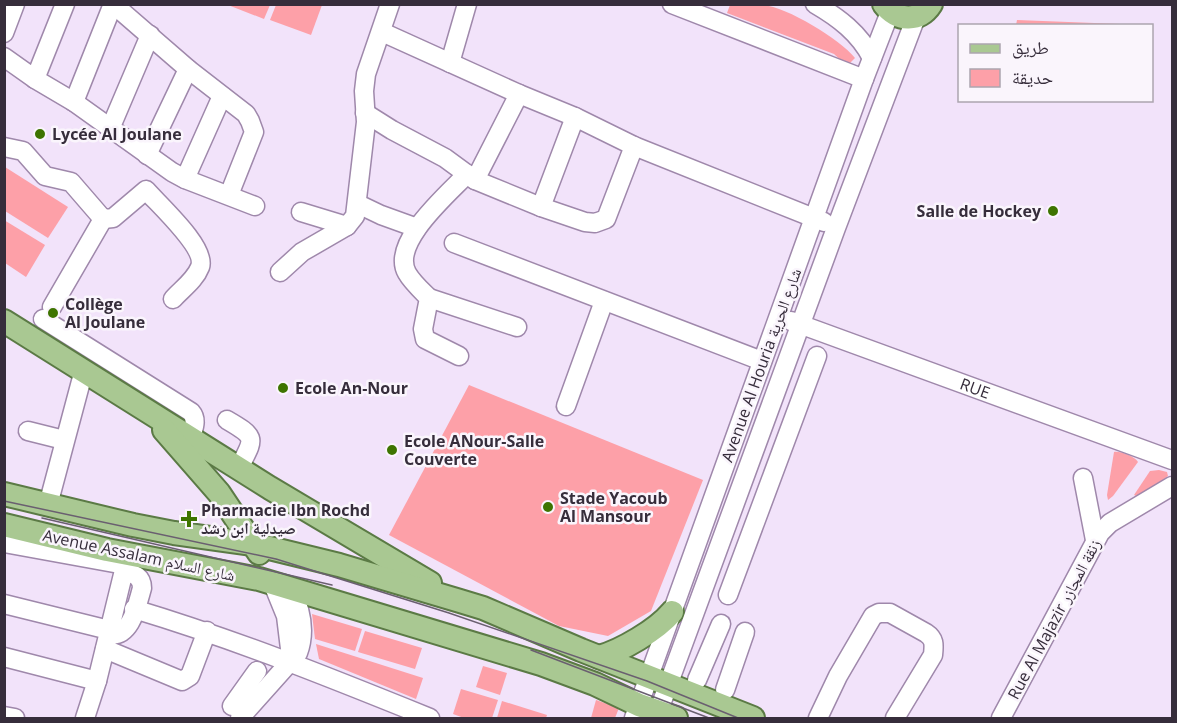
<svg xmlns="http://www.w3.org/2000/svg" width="1177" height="723" font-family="'Open Sans','Noto Naskh Arabic',sans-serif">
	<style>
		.green { fill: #fda0a8 }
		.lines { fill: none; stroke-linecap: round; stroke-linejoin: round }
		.minor-casing { stroke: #9f88ab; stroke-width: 21 }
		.major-casing { stroke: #5b7a45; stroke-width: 26 }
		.minor { stroke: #fff; stroke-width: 18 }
		.major { stroke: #a9c892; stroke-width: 22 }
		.tram { stroke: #6a5f70; stroke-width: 1.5 }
		.poi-dot { fill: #3e7400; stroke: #faf5fc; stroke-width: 2 }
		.labels { text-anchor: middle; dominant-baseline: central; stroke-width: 5; stroke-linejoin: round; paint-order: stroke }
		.poi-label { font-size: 16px; font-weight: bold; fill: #362d3b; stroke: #faf5fc; text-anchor: start }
		.street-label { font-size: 16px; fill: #362d3b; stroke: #faf5fc }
	</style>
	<rect width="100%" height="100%" fill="#f2e3fa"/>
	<!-- green -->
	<g class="green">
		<polygon points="228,5 270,5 264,19"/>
		<polygon points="276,5 322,5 311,35 270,20"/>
		<path d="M730,5C740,5 752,3 763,5C787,7 840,39 855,58L847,66L834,54L727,13Z"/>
		<polygon points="1017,20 1120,24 1124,25 1016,25"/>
		<polygon points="5,167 68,207 48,238 5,211"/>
		<polygon points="4,220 45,245 26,277 5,263"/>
		<polygon points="469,385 703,480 651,611 608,636 559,626 389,535"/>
		<path d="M1114,452C1120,451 1134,456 1138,462L1113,496L1108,500L1107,495Z"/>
		<polygon points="1159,470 1167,472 1168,476 1143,495 1136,496 1134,495 1150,471"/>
		<polygon points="312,614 362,629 355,651 315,639"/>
		<polygon points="365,631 422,648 415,669 358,652"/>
		<polygon points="316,644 423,678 416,699 319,659"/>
		<polygon points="483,666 507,673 500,695 476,687"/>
		<polygon points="461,689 498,700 492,718 464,718 453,714"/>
		<polygon points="596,700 619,708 615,718 591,718"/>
		<polygon points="502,701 547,715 546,718 497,718"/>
	</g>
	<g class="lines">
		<!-- minor casing -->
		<g class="minor-casing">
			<g id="minor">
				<polyline points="113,4 188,69 246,114 250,121 254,132 229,195"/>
				<polyline points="672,4 864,79"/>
				<path d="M815,4C839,18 859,33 872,58"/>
				<polyline points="382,32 519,94 575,117 634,146 824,222"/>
				<polyline points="4,33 15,4"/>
				<polyline points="4,57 35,79 74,102 172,172 185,179 255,206"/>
				<polyline points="450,63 467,4"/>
				<polyline points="35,79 65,4"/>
				<polyline points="74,102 113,4"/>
				<polyline points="365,113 392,130 445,158 475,180 541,207 585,222 595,223 606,219 634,146"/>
				<polyline points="110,129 150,35"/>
				<polyline points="4,147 23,151 45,176 71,182 103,219"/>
				<polyline points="147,155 188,69"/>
				<polyline points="185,179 222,96"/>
				<polyline points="475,180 519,94"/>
				<polyline points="358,204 381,215 417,228"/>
				<polyline points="541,207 575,117"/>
				<polyline points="301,212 347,226"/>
				<path d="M103,219L113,218L146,190C159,205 207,248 200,267C195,280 182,289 173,299"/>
				<polyline points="454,243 762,361"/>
				<polyline points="280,272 302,252 347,226 355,216 366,122 364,91 366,74 390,4"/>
				<polyline points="429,298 517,327"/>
				<polyline points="52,307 103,219"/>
				<path d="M43,319L191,412C198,420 193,429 191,438"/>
				<path id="s1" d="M791,321L1172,460"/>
				<path d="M459,356L425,339L423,329L429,298C422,291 412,282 407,273C390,243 448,194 467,174"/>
				<polyline points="566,406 604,301"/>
				<path d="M227,420C258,438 254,438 239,468"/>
				<polyline points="28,431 64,440"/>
				<polyline points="1083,478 1095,540"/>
				<polyline points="48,505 84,370"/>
				<polyline points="4,543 125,565"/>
				<polyline points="273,584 286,616 291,657"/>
				<polyline points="728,595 817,356"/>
				<polyline points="4,604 109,630"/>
				<path d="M134,609C237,640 331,678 430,718"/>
				<path d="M108,634C131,639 137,605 142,588C142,576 134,574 124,571"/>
				<polyline points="105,649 182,681 190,676 207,631"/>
				<polyline points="4,657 97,681"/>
				<polyline points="697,680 721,624"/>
				<polyline points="725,690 745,632"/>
				<polyline points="232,706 257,671"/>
				<polyline points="4,716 15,718"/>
				<polyline points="85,718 97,681 128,554"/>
				<path d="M240,718L298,653C306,631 301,609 291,589"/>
				<polyline points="634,718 864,79 890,12"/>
				<polyline points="656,718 836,228 916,17"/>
				<path d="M818,718L838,676L873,616L879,613H890L926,633C935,639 934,645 933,655L895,718"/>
				<polyline points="1001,718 1100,533 1110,523 1172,486"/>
			</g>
		</g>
		<!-- major casing -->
		<g class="major-casing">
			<g id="major">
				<path d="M884,4C897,21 919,23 931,4"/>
				<polyline points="4,321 270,488 430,583"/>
				<polyline points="164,430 219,493 259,553"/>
				<polyline points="4,494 133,525 174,533 253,544 339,565 460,601 483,608 581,650 753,718"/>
				<polyline points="4,525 107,550 259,579 541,664 595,684 639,705 676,718"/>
				<path d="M599,657C621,651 657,630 672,612"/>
			</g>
		</g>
		<!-- minor -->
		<use href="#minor" class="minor"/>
		<!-- major -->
		<use href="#major" class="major"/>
		<!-- tram -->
		<g class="tram">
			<polyline points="4,501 276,559 449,613 647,681 738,718"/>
			<polyline points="42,518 332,585"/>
			<polyline points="531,650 709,718"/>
		</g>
	</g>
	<!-- markers -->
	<g class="poi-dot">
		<circle cx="40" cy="134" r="6"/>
		<circle cx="1053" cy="211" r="6"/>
		<circle cx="53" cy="313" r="6"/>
		<circle cx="283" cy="388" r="6"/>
		<circle cx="392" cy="450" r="6"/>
		<circle cx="548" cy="507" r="6"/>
		<path d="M186 510h6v6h6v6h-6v6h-6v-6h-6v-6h6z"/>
	</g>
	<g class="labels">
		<!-- poi labels -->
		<g class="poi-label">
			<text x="52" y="134">Lycée Al Joulane</text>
			<text x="1041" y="211" text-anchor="end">Salle de Hockey</text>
			<text x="65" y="304">Collège<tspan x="65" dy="18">Al Joulane</tspan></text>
			<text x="295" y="388">Ecole An-Nour</text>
			<text x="404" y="441">Ecole ANour-Salle<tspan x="404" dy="18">Couverte</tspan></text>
			<text x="560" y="498">Stade Yacoub<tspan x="560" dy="18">Al Mansour</tspan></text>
			<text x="201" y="510">Pharmacie Ibn Rochd<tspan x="201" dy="18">صيدلية ابن رشد</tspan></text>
		</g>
		<!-- street labels -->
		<g class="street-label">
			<text transform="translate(761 365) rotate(-70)">Avenue Al Houria شارع الحرية</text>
			<text stroke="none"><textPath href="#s1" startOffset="196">RUE</textPath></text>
			<text transform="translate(139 555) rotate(12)">Avenue Assalam شارع السلام</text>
			<text transform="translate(1054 619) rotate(-62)">Rue Al Majazir زنقة المجازر</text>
		</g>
	</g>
	<!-- border -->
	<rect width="1177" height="723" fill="none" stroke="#362d3b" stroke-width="12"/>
	<!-- legend -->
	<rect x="958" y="24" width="195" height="78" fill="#faf5fc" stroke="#aca5af" stroke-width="1.5"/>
	<rect x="970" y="44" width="30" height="9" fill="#a9c892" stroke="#aca5af" stroke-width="1.5"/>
	<text x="1012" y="54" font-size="18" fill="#362d3b">طريق</text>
	<rect x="970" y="69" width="30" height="18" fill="#fda0a8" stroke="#aca5af" stroke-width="1.5"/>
	<text x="1012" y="84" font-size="18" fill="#362d3b">حديقة</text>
</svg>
